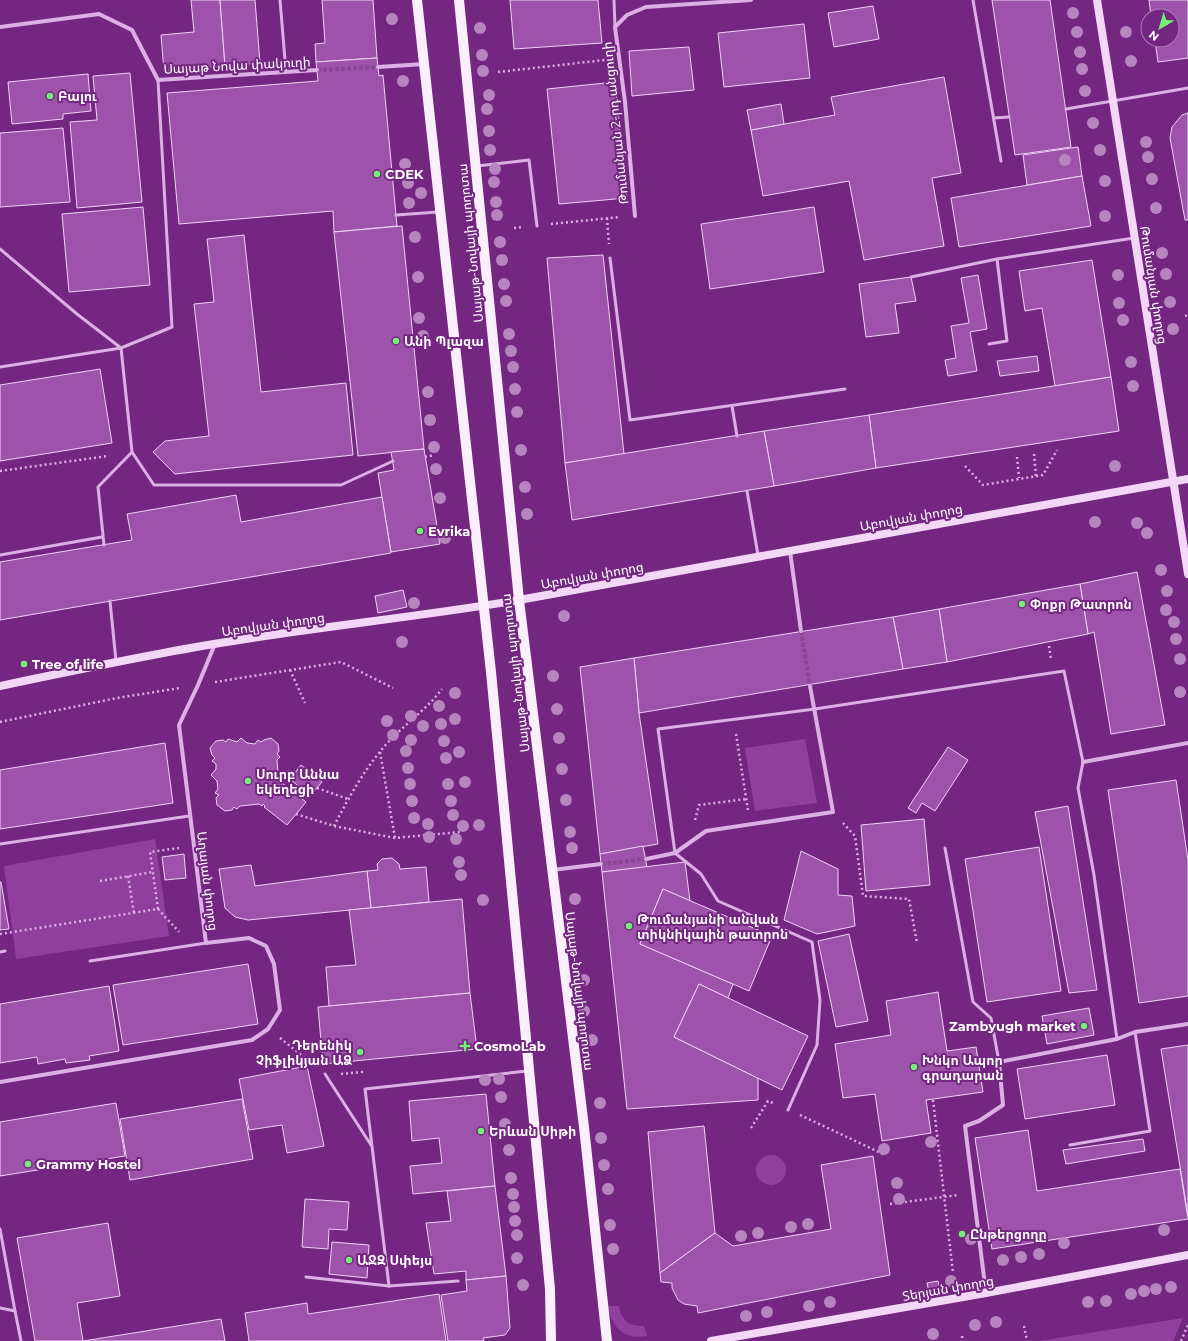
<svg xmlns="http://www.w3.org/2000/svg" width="1188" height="1341" font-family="Montserrat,'Noto Sans Armenian',sans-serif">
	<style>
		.green { fill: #903f9f }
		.building { fill: #9e53ab; stroke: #efd1f5 }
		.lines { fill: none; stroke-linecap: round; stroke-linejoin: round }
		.street-tunnel { stroke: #894793; stroke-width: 4; stroke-dasharray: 4 2; stroke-linecap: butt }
		.path { stroke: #deaee6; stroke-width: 2.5; stroke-dasharray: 2 3; stroke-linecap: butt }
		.lane { stroke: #deaee6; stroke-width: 3 }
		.street { stroke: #deaee6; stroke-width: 4 }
		.secondary { stroke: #f2d8f6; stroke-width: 8 }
		.primary { stroke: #fceffd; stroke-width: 10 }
		.tree { fill: #b884c0 }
		.poi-dot { fill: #74ee76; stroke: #742780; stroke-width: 1.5 }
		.labels { text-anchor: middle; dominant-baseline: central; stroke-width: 4; stroke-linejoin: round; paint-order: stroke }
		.street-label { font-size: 13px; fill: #fff; stroke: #742780 }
		.poi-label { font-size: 13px; font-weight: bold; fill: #fff; stroke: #742780; text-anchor: start }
	</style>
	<rect width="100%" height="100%" fill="#742780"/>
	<!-- green -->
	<g class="green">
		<polygon points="805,739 817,803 755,811 745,748"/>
		<polygon points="155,839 169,936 16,959 4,866"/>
		<circle cx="771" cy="1170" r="15"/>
		<path d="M607,1306H619C621,1320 629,1327 644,1326L647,1336C623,1340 613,1328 607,1306Z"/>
		<polygon points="1183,1318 1173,1341 1039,1341"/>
	</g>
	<!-- building -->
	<g class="building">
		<polygon points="191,0 220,0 225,66 164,71 161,35 194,32"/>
		<polygon points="220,0 255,0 260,63 225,66"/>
		<polygon points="322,0 373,0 377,58 316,62 315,44 325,43"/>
		<polygon points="510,0 598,0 602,43 514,49"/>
		<polygon points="992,0 1050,0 1071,147 1015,155"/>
		<polygon points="1149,0 1188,0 1188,58 1158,62 1155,40 1172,40 1172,16 1151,16"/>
		<polygon points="873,6 879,39 834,47 828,13"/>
		<polygon points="804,24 810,78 724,87 718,33"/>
		<polygon points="689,47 694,90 632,96 629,51"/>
		<polygon points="377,58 379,76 383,75 397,226 334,232 333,211 179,224 167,93 318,81 316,62"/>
		<polygon points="130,73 142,202 77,208 70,122 97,120 93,76"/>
		<polygon points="88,74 91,111 63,114 63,119 12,124 8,82"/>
		<polygon points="944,77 961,173 932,178 944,246 864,260 849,181 763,196 751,130 835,115 831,97"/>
		<polygon points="615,82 627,198 559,204 547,89"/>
		<polygon points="781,104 784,124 751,130 747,110"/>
		<polygon points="1188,113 1188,220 1185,220 1170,138 1172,127 1182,115"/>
		<polygon points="63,128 70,202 0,207 0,133"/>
		<polygon points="1078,147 1082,176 1027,185 1023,155"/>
		<polygon points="1082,176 1091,226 959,247 951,198"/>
		<polygon points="143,207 150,285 69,292 62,214"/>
		<polygon points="814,207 824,272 710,289 701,224"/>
		<polygon points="402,226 424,449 358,456 334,232"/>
		<polygon points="244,235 261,392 346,383 353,455 175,474 153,452 165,441 209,436 194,304 214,302 207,239"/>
		<polygon points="603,255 624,454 565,463 547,258"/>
		<polygon points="1092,260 1111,377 1055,386 1042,308 1025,311 1019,271"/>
		<polygon points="978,275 987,329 970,332 977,371 948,376 945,360 956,358 951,326 969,323 961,278"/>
		<polygon points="911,277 916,301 895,304 899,333 866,337 859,284"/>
		<polygon points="1037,356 1039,371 1000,376 997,361"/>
		<polygon points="100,369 112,443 0,461 0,385"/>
		<polygon points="1111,377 1119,431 876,468 869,415"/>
		<polygon points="869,415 876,468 774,486 764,431"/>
		<polygon points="764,431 774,486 572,520 565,463"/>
		<polygon points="424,449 440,544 391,552 378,473 394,470 391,452"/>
		<polygon points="236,495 241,522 382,497 391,553 0,620 0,562 132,540 127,514"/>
		<polygon points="1137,572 1165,725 1111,734 1094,632 1088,634 1080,584"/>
		<polygon points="1080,584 1088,634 947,662 939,609"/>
		<polygon points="403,590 407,607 378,613 375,596"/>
		<polygon points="939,609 947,662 903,669 893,617"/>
		<polygon points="893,617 903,669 639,713 634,658"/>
		<polygon points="634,658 639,713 658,844 600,854 580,667"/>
		<polygon points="241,738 247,743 255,744 258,740 261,742 264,740 271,738 278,744 279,751 277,754 280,757 277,760 279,783 282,783 306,802 287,825 264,807 265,806 263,804 262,806 259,804 240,806 237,809 234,807 232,810 225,811 217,805 216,798 219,795 215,793 218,789 217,781 211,775 216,769 216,764 212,761 215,758 212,755 210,748 216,741 223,740 226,742 228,739 237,742"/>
		<polygon points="165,743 173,803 0,829 0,770"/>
		<polygon points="948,747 968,760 935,811 922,803 916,813 908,808"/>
		<polygon points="301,765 322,782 310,796 290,779"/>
		<polygon points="1176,780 1188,860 1188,996 1139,1003 1108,790"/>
		<polygon points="1068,806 1097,990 1069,993 1035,812"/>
		<polygon points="924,819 930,885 866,891 861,825"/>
		<polygon points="643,846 647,867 602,872 600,854"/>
		<polygon points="1039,847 1061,991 987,1002 965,859"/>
		<polygon points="801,851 838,869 838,895 852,896 855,926 817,934 784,920"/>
		<polygon points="184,854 186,878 165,880 162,857"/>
		<polygon points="392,858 399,864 400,869 426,867 429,902 371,908 367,871 378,870 377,864 382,859"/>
		<polygon points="685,862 690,901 663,889 640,944 733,984 728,998 699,984 674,1037 758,1078 758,1100 627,1109 602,872"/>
		<polygon points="251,865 255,886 367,871 371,908 248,920 235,917 225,908 219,869"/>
		<polygon points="1,882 9,929 0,930 0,882"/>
		<polygon points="663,889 772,936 749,991 640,944"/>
		<polygon points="462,899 470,993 329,1006 326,967 356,965 349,910"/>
		<polygon points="849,934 868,1021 836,1027 818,941"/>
		<polygon points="248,964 258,1024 123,1045 113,985"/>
		<polygon points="699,984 808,1036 782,1090 674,1037"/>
		<polygon points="109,986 119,1051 89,1056 90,1060 66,1063 65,1059 38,1064 37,1057 0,1063 0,1004"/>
		<polygon points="938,992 947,1051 976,1047 983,1092 926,1100 931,1133 882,1141 875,1094 843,1098 835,1044 891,1035 886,1001"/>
		<polygon points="470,993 477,1049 323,1064 318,1007"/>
		<polygon points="1089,1008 1094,1035 1047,1044 1042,1016"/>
		<polygon points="1188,1045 1188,1216 1161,1049"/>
		<polygon points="1107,1055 1115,1105 1025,1119 1017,1069"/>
		<polygon points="307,1066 324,1146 287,1153 282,1125 249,1130 239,1079"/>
		<polygon points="486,1094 495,1186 413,1194 410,1166 442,1163 439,1138 412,1141 409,1101"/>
		<polygon points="242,1099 253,1159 130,1180 120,1119"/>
		<polygon points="116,1103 125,1156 0,1176 0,1122"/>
		<polygon points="704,1126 715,1233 660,1273 648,1132"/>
		<polygon points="1028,1130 1037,1191 1180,1169 1188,1219 992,1249 975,1138"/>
		<polygon points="1143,1139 1145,1151 1066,1164 1063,1150"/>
		<polygon points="873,1156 890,1275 698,1313 697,1306 684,1304 678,1300 672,1288 672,1283 661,1282 660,1273 715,1233 733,1246 831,1229 821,1165"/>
		<polygon points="495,1186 506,1276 466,1280 466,1271 434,1274 426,1223 451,1221 447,1191"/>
		<polygon points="305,1199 349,1202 347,1230 329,1229 328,1249 302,1247"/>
		<polygon points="108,1223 120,1296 77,1303 83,1341 35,1341 17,1238"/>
		<polygon points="332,1242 369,1245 367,1278 329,1274"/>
		<polygon points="506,1276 510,1328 505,1335 483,1338 484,1341 448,1341 441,1295 467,1291 466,1280"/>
		<polygon points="938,1281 940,1289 929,1292 927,1283"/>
		<polygon points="439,1294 446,1341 249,1341 245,1313 307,1303 308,1314"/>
		<polygon points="221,1319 225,1341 83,1341"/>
	</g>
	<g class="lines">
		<!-- street-tunnel -->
		<g class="street-tunnel">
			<polyline points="317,70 378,67"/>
			<polyline points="801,631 810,686"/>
			<polyline points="601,864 646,859"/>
		</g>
		<!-- path -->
		<g class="path">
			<polyline points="498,72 605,60"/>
			<polyline points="607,218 609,244"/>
			<polyline points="551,224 620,217"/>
			<polyline points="514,228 523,227"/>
			<polyline points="1185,316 1188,315"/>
			<polyline points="1034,454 1036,476"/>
			<polyline points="425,457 434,455"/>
			<polyline points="1017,457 1019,478"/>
			<polyline points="965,466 983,485 1043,475 1057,450"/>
			<polyline points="0,471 108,456"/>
			<polyline points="1049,646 1051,659"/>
			<polyline points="290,670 305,703"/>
			<polyline points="215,682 341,662 393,688"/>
			<polyline points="0,722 117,698 180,688"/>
			<polyline points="736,734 748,810"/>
			<polyline points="380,752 395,838"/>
			<polyline points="317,788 348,799"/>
			<polyline points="296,814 334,826 395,838 460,832"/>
			<polyline points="695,820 699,805 747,799"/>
			<polyline points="843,823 855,836 863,896 909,899 917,943"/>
			<path d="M334,826C347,801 361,775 379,753C397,729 424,713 442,689"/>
			<polyline points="128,876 134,913"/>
			<polyline points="100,881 153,872"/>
			<polyline points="158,909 179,932"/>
			<polyline points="0,934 158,909 150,852 179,848"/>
			<polyline points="280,1038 315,1066"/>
			<polyline points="341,1074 362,1072 362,1076"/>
			<polyline points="933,1100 953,1273"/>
			<polyline points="800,1115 883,1154"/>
			<polyline points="751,1128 768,1101 775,1104"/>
			<polyline points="890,1204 958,1195"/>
			<polyline points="1024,1326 1027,1341"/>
			<polyline points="962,1336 963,1341"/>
			<polyline points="1181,1341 1188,1325"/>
		</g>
		<!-- lane -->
		<g class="lane">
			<polyline points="280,0 286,72"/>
			<polyline points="614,0 615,27"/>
			<polyline points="973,0 1001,161"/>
			<polyline points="1066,109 1188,88"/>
			<polyline points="994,118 1009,117"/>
			<polyline points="477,166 529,160 537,226"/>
			<polyline points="396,215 438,212"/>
			<polyline points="0,249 77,314 121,348"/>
			<polyline points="610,258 630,420 845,389"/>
			<polyline points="911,277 997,259 1134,238"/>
			<polyline points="989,344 1007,341 997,259"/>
			<polyline points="0,367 121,348"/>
			<polyline points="732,406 737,436"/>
			<polyline points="132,452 154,485 341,485 393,461"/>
			<polyline points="747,491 758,555"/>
			<polyline points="104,545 98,487 132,452 121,348 172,327 158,80"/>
			<polyline points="0,555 102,537"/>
			<polyline points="110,601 116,661"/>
			<polyline points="0,844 189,816"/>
			<polyline points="945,848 973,1002 991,1018 999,1062"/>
			<polyline points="0,952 5,951"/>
			<polyline points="90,961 206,943"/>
			<polyline points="325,1074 371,1145"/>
			<polyline points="788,1110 817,1045 820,1000 812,942 718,901 701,874 675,853 658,729 815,709 1064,671 1083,762 1078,788 1094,875 1117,1039"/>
			<polyline points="1070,1145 1150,1131 1135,1032"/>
			<polyline points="0,1229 15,1311"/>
			<polyline points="306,1277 389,1286 458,1281"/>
			<polyline points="389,1286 365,1089 527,1071"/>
			<polyline points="0,1308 15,1311 21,1341"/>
		</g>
		<!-- street -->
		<g class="street">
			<polyline points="0,27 99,14 132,30 158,80 317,70"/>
			<polyline points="378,67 424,64"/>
			<polyline points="635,216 625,102 615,27 627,15 646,7 751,0"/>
			<polyline points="790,551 801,631"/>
			<polyline points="1083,762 1188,743"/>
			<polyline points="646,859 675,853 706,831 833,812 810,686"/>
			<polyline points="552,870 601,864"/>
			<polyline points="0,1082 252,1040 268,1029 280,1010 274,964 266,946 249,938 206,943 179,725 198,685 215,644"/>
			<polyline points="986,1293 965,1126 979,1121 1003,1105 999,1062 1117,1039 1135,1032 1188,1024"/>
		</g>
		<!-- secondary -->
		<g class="secondary">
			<polyline points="1097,0 1188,574"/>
			<path d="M0,686C71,671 142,656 214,644C315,627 418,617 519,600L1188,479"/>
			<polyline points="711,1341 986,1293 1188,1255"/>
		</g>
		<!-- primary -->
		<g class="primary">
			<polyline points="417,0 491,672 550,1289 551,1341"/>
			<polyline points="459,0 519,600 584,1127 607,1341"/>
		</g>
	</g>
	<!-- trees -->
	<g class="tree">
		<circle cx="1073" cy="13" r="6"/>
		<circle cx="392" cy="19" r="6"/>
		<circle cx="480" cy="28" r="6"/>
		<circle cx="1077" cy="32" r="6"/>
		<circle cx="1126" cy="32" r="6"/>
		<circle cx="1080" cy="52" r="6"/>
		<circle cx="482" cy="55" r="6"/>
		<circle cx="1131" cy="61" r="6"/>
		<circle cx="1082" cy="69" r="6"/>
		<circle cx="483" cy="71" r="6"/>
		<circle cx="403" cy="81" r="6"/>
		<circle cx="1085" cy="91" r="6"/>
		<circle cx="489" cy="95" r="6"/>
		<circle cx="487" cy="109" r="6"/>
		<circle cx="1093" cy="123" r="6"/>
		<circle cx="489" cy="131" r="6"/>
		<circle cx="1146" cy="142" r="6"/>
		<circle cx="490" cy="150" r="6"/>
		<circle cx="1100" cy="150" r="6"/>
		<circle cx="1148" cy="157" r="6"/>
		<circle cx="1065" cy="160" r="6"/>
		<circle cx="405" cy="164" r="6"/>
		<circle cx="495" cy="169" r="6"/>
		<circle cx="1152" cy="179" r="6"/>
		<circle cx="1105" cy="181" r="6"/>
		<circle cx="494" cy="182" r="6"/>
		<circle cx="408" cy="183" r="6"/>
		<circle cx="421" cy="193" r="6"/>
		<circle cx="496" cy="202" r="6"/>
		<circle cx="409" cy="203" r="6"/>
		<circle cx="1156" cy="208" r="6"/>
		<circle cx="497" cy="215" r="6"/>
		<circle cx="1105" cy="216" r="6"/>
		<circle cx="415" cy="237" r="6"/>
		<circle cx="500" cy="242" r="6"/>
		<circle cx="1162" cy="253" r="6"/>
		<circle cx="502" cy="260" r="6"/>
		<circle cx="1166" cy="274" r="6"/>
		<circle cx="1118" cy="275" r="6"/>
		<circle cx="418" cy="277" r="6"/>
		<circle cx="504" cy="284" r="6"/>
		<circle cx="506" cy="301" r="6"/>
		<circle cx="1170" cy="302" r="6"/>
		<circle cx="1119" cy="303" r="6"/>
		<circle cx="419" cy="318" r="6"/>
		<circle cx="1123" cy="320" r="6"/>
		<circle cx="1173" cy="329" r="6"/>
		<circle cx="509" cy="334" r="6"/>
		<circle cx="423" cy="336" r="6"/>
		<circle cx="511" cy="351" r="6"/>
		<circle cx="1131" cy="362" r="6"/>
		<circle cx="513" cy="367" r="6"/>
		<circle cx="1133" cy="386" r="6"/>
		<circle cx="515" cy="389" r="6"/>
		<circle cx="428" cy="392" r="6"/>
		<circle cx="517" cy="412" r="6"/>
		<circle cx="430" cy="420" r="6"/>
		<circle cx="434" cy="447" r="6"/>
		<circle cx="521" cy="450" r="6"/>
		<circle cx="1115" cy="466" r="6"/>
		<circle cx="436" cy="469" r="6"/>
		<circle cx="525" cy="487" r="6"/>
		<circle cx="440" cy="498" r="6"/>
		<circle cx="527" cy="514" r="6"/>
		<circle cx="1095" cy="522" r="6"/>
		<circle cx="1137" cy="523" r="6"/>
		<circle cx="1147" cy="533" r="6"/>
		<circle cx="445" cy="538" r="6"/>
		<circle cx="1161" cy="570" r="6"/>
		<circle cx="1167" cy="591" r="6"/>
		<circle cx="414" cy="603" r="6"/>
		<circle cx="1166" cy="610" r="6"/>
		<circle cx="564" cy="616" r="6"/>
		<circle cx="1174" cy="622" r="6"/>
		<circle cx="1176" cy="639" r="6"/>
		<circle cx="402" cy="642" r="6"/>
		<circle cx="1180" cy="659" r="6"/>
		<circle cx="553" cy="676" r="6"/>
		<circle cx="1180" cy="692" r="6"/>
		<circle cx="455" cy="693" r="6"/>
		<circle cx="439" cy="706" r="6"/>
		<circle cx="557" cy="709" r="6"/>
		<circle cx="411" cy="716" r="6"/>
		<circle cx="455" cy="719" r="6"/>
		<circle cx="387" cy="721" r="6"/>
		<circle cx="441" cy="724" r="6"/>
		<circle cx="423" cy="726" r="6"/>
		<circle cx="393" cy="735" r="6"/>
		<circle cx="559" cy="738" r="6"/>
		<circle cx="411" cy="740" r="6"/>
		<circle cx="444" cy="741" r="6"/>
		<circle cx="406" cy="751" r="6"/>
		<circle cx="459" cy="752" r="6"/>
		<circle cx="446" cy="758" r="6"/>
		<circle cx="408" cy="768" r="6"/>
		<circle cx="562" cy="769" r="6"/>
		<circle cx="465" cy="782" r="6"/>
		<circle cx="410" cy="784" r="6"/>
		<circle cx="448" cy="784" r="6"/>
		<circle cx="566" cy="800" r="6"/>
		<circle cx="412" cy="801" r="6"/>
		<circle cx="451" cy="801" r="6"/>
		<circle cx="453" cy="815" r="6"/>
		<circle cx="414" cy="818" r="6"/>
		<circle cx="428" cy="824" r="6"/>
		<circle cx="479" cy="825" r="6"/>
		<circle cx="463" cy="826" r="6"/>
		<circle cx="570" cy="832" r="6"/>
		<circle cx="429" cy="837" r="6"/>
		<circle cx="456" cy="839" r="6"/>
		<circle cx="572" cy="848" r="6"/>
		<circle cx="459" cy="862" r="6"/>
		<circle cx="461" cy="875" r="6"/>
		<circle cx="575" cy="899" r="6"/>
		<circle cx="483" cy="900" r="6"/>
		<circle cx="584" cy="980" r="6"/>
		<circle cx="584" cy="1011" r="6"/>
		<circle cx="592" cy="1040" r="6"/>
		<circle cx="499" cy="1079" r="6"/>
		<circle cx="485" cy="1080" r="6"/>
		<circle cx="501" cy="1097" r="6"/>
		<circle cx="600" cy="1103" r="6"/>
		<circle cx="505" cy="1124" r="6"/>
		<circle cx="601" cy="1138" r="6"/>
		<circle cx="931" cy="1142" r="6"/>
		<circle cx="884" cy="1149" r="6"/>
		<circle cx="509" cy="1150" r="6"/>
		<circle cx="604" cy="1165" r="6"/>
		<circle cx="511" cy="1178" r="6"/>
		<circle cx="897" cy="1183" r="6"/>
		<circle cx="608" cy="1189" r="6"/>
		<circle cx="513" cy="1194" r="6"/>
		<circle cx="899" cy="1199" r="6"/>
		<circle cx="514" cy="1207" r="6"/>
		<circle cx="515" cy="1221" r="6"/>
		<circle cx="808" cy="1224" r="6"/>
		<circle cx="610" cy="1225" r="6"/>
		<circle cx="791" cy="1227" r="6"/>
		<circle cx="1164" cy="1230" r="6"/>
		<circle cx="758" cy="1233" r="6"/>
		<circle cx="517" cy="1235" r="6"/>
		<circle cx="741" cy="1236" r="6"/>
		<circle cx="971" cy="1239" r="6"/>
		<circle cx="1064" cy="1243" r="6"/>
		<circle cx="613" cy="1249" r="6"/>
		<circle cx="1039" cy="1254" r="6"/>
		<circle cx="1021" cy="1257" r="6"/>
		<circle cx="517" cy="1258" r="6"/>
		<circle cx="1003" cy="1260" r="6"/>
		<circle cx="951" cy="1281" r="6"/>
		<circle cx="523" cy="1285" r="6"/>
		<circle cx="1171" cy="1287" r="6"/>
		<circle cx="1156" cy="1289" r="6"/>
		<circle cx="1144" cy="1291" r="6"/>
		<circle cx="1131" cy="1294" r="6"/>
		<circle cx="1106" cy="1301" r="6"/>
		<circle cx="830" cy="1302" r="6"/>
		<circle cx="1088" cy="1302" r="6"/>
		<circle cx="809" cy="1306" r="6"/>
		<circle cx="767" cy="1312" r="6"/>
		<circle cx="746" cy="1316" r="6"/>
		<circle cx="996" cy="1322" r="6"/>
		<circle cx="975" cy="1325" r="6"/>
		<circle cx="933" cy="1334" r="6"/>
	</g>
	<!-- markers -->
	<g class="poi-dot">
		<circle cx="50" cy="96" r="4"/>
		<circle cx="377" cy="174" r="4"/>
		<circle cx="396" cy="341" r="4"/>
		<circle cx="420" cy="531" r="4"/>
		<circle cx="1022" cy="604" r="4"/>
		<circle cx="24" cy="664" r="4"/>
		<circle cx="248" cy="781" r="4"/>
		<circle cx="629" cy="926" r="4"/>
		<circle cx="1084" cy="1026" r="4"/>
		<path d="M463 1040h4v4h4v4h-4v4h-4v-4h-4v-4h4z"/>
		<circle cx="360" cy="1052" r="4"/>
		<circle cx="914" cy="1067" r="4"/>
		<circle cx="481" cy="1131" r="4"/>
		<circle cx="28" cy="1164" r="4"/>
		<circle cx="962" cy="1234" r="4"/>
		<circle cx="349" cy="1260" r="4"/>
	</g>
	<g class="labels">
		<!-- street labels -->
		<g class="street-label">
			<text transform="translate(237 65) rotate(-3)">Սայաթ Նովա փակուղի</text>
			<text transform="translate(615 123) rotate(-96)">Թումանյան 2-րդ անցուղի</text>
			<text transform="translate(470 243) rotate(-96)">Սայաթ-Նովայի պողոտա</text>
			<text transform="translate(1154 285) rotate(81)">Թումանյան փողոց</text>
			<text transform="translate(911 517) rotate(-10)">Աբովյան փողոց</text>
			<text transform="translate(592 575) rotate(-10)">Աբովյան փողոց</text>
			<text transform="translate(273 624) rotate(-8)">Աբովյան փողոց</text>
			<text transform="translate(515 673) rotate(-97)">Սայաթ-Նովայի պողոտա</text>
			<text transform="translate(208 881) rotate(83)">Աղայան փողոց</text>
			<text transform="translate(580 991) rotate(83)">Սայաթ-Նովայի պողոտա</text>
			<text transform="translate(948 1288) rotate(-10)">Տերյան փողոց</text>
		</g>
		<!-- poi labels -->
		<g class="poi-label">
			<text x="58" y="96">Բալու</text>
			<text x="385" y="174">CDEK</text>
			<text x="404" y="341">Անի Պլազա</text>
			<text x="428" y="531">Evrika</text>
			<text x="1030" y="604">Փոքր Թատրոն</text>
			<text x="32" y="664">Tree of life</text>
			<text x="256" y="774">Սուրբ Աննա<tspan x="256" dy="15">եկեղեցի</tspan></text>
			<text x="637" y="919">Թումանյանի անվան<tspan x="637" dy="15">տիկնիկային թատրոն</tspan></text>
			<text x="1076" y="1026" text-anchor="end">Zambyugh market</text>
			<text x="352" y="1045" text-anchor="end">Դերենիկ<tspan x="352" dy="15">Չիֆլիկյան ԱՁ</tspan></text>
			<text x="474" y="1046">CosmoLab</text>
			<text x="922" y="1060">Խնկո Ապոր<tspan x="922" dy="15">գրադարան</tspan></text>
			<text x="489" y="1131">Երևան Սիթի</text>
			<text x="36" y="1164">Grammy Hostel</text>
			<text x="970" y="1234">Ընթերցողը</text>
			<text x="357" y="1260">ԱՋԶ Սփեյս</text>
		</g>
	</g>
	<!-- north arrow -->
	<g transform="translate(1160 28) rotate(218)"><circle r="19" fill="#742780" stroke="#ac7db3"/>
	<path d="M0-3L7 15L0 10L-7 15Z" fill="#74ee76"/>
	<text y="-6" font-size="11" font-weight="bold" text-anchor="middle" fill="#ffffff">N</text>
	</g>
</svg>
